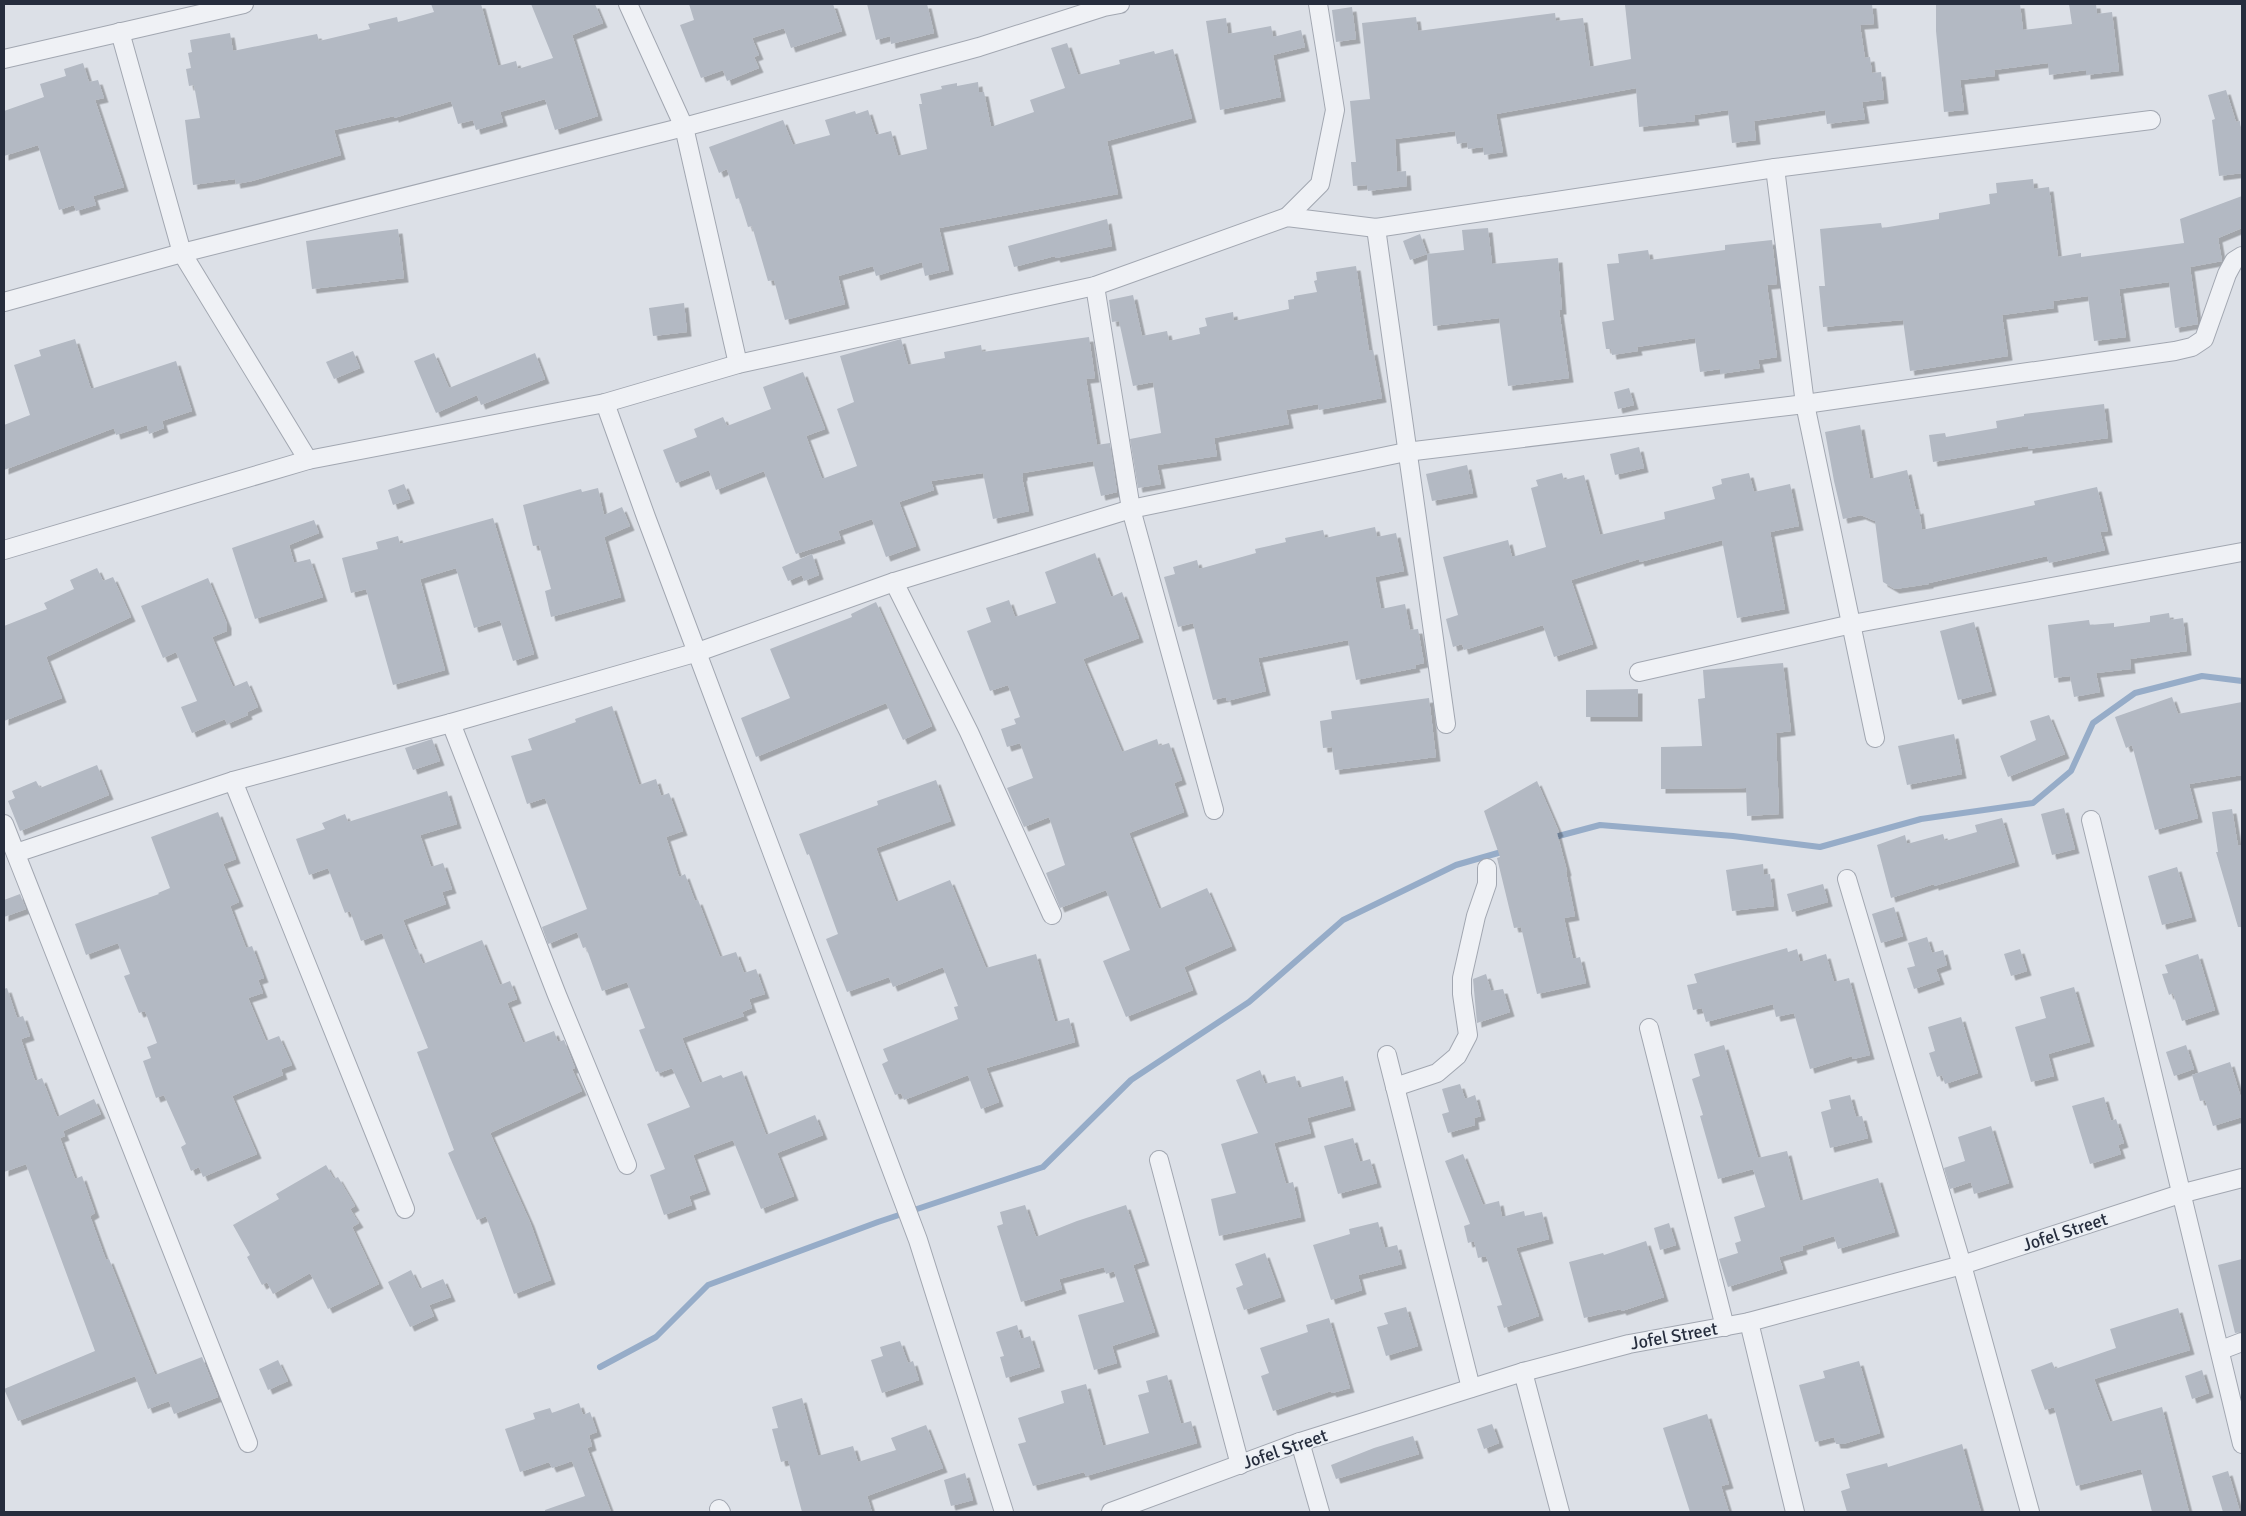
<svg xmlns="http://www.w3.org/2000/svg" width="2246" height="1516" font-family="Signika,sans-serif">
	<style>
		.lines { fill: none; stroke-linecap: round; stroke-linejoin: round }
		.stream { stroke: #96acc8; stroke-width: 6 }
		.building { fill: #b3b9c3; filter: url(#shadow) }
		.street-casing { stroke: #a2a7b1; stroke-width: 20 }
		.street { stroke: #eff1f5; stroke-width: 18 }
		.labels { text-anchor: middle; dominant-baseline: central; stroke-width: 4; stroke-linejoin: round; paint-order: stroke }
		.street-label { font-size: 18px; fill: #262d3d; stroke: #ebeff4 }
	</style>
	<defs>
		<filter id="shadow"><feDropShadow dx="4.5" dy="4.5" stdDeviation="0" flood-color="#0004"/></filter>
	</defs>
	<rect width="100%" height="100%" fill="#dce0e7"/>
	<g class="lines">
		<!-- stream -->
		<g class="stream">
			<polyline points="1551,838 1600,825 1733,836 1820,847 1921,819 2033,803 2071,771 2093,723 2135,693 2202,676 2242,681"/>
			<polyline points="600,1367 656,1337 708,1285 878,1222 1043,1167 1131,1080 1249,1002 1343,920 1456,865 1505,851"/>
		</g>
	</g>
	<!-- building -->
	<g class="building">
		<polygon points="431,4 481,4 498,66 516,61 518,69 553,58 531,4 595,4 603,23 572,35 598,116 555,130 545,99 500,112 503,122 476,130 473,120 458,124 451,101 394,118 394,116 334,130 341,155 252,181 236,184 235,179 193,185 185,120 200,118 194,85 189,86 186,69 191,68 188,53 192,52 190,40 230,33 233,51 317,34 319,41 370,29 368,24 397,17 398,22 434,12"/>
		<polygon points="689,4 833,4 842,31 791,48 784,28 752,38 759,55 754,57 759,68 727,81 723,70 701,78 680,25 694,20"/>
		<polygon points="867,4 927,4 934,33 891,44 890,36 876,40"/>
		<polygon points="1642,4 1872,4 1874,24 1860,25 1865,58 1870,57 1872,73 1881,72 1884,99 1862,102 1865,119 1827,124 1825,110 1754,121 1756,140 1732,143 1728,110 1694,115 1695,121 1639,127 1636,88 1496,114 1503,152 1484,155 1483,147 1468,149 1467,142 1457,144 1455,131 1395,139 1397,172 1406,171 1407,186 1368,191 1367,185 1353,186 1351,162 1356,162 1350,101 1370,99 1362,23 1416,17 1418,31 1555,13 1556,21 1583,18 1590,67 1631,59 1625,5"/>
		<polygon points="1936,4 2020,4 2023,30 2072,24 2069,4 2096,4 2097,14 2112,12 2119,71 2086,75 2086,70 2049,75 2048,63 1994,70 1995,76 1960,80 1964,110 1944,112 1936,31"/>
		<polygon points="1352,7 1356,39 1336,42 1332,10"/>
		<polygon points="1226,18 1228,34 1271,26 1273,37 1301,30 1305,47 1273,55 1281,97 1220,110 1206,21"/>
		<polygon points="1067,43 1078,75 1120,64 1119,60 1154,51 1155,54 1173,49 1192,118 1107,141 1118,194 939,228 949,270 925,276 922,262 876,276 873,266 838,276 845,304 785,320 774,280 768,281 752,226 748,227 739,198 736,199 727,169 719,173 709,147 783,120 793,145 830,135 825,120 855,111 856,114 868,110 876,135 891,131 898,156 927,149 919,104 922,104 920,94 942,89 941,86 957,83 957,86 978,82 979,92 984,92 991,127 1034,112 1030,100 1065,88 1051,48"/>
		<polygon points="83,63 89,82 98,80 104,98 95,100 124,187 93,196 96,205 76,211 74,205 59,210 38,145 4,156 4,111 44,97 40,84 66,76 64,69"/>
		<polygon points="2226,90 2236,122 2240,121 2242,173 2219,176 2212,120 2215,119 2208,95"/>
		<polygon points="2033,179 2034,189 2049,187 2058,257 2081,253 2081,257 2184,243 2180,219 2242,196 2242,228 2218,238 2222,261 2190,267 2198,324 2175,328 2169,282 2119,289 2126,337 2094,341 2088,296 2053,301 2054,308 2002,315 2008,356 1910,371 1903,320 1823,327 1819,286 1825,286 1820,229 1881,223 1882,228 1939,219 1939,213 1990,204 1989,194 1997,193 1996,183"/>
		<polygon points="1107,219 1112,246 1056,258 1055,256 1014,267 1008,246"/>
		<polygon points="1488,228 1492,264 1558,258 1562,310 1559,310 1569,378 1508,386 1499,318 1433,326 1427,254 1464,250 1462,230"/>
		<polygon points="398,229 404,278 312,289 306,241"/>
		<polygon points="1420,234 1427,254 1410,260 1403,241"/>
		<polygon points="1772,240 1777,284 1767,285 1777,357 1758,360 1760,368 1720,374 1720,369 1700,372 1695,338 1637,347 1638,351 1612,355 1611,349 1606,349 1602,322 1614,320 1607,264 1619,263 1618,254 1648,250 1650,260 1725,250 1725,245"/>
		<polygon points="1356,266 1369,351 1373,350 1382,398 1319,410 1318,404 1286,410 1289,424 1214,438 1217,456 1157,465 1161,484 1138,488 1130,439 1161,433 1153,382 1133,386 1119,321 1112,322 1109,300 1133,295 1142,336 1167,331 1169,341 1200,334 1199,328 1207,326 1205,318 1233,312 1234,321 1289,309 1288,300 1294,299 1294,296 1317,292 1314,281 1317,280 1316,272"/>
		<polygon points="684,303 687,332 653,336 649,308"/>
		<polygon points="1089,337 1095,378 1086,379 1097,445 1110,443 1117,492 1101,496 1093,461 1023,473 1023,476 1022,477 1029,511 993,519 983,473 931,481 934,490 899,502 916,546 886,557 872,519 838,531 841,539 796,554 764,471 716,490 709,470 676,483 663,450 697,437 694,429 723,417 727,426 771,409 763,387 803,372 825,429 806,436 822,479 857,466 837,409 854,402 840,356 901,339 908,365 945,358 944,352 981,345 982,352"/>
		<polygon points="75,339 91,389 176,361 192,411 162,421 164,428 149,434 147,425 116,435 114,428 4,470 4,425 30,415 14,365 41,356 39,350"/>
		<polygon points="353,351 360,368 334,379 326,362"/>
		<polygon points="434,353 449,388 535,353 545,379 481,405 477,395 436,413 414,361"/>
		<polygon points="1629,388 1634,405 1618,409 1614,392"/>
		<polygon points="2104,404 2108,438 2028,449 2028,446 1933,462 1929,435 1945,433 1946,437 1997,428 1996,421 2024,416 2024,414"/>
		<polygon points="1860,425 1870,479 1907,470 1916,510 1919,509 1922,530 2035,505 2034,501 2097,487 2108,531 2100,532 2105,550 2049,563 2047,556 1929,583 1929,584 1895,589 1883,582 1875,521 1861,515 1843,519 1834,481 1825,432"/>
		<polygon points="1639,447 1644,468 1615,475 1610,454"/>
		<polygon points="1467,465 1473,493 1432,501 1426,474"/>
		<polygon points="1562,473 1564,480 1584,475 1600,535 1665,519 1664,512 1715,499 1712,487 1722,484 1721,479 1749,473 1754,492 1790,484 1799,526 1770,532 1785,609 1737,618 1722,540 1640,562 1639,559 1571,580 1593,644 1554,657 1543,625 1464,650 1462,644 1453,647 1446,619 1458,615 1443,557 1508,540 1512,557 1546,547 1531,488 1538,486 1536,480"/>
		<polygon points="404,484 410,499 393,505 388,490"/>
		<polygon points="598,488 604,515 622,507 630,526 604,537 621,597 551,617 545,591 551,589 539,545 533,546 523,505 581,489 582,492"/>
		<polygon points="493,518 534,654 513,661 500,620 474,628 456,568 420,579 445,670 393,685 366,589 351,593 342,558 378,549 376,542 398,536 400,544"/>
		<polygon points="314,520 319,533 289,545 294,563 310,559 323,597 255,619 232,548"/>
		<polygon points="1375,527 1377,537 1396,533 1404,571 1375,577 1381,609 1405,604 1410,630 1418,629 1424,663 1415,665 1416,668 1356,680 1348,640 1258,658 1266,691 1227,701 1226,697 1213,700 1193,623 1178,627 1164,577 1175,574 1173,567 1197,560 1199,569 1256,553 1255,549 1286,542 1285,538 1323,530 1325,538"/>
		<polygon points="1095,553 1111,597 1122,592 1139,638 1083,659 1122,752 1157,739 1159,746 1169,743 1182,780 1174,783 1184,812 1129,833 1159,909 1207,888 1232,946 1184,967 1193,990 1126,1017 1103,961 1130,950 1106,890 1060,908 1046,873 1065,865 1049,817 1024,827 1007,788 1033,778 1020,743 1007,747 1001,729 1016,724 1014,719 1020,717 1008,685 990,691 967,631 991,622 986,608 1009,600 1015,617 1056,603 1045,572"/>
		<polygon points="812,554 819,575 804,581 802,575 788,581 782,567"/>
		<polygon points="97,568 103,581 113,577 131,617 46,657 62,698 4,721 4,626 47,609 44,603 74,589 70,580"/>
		<polygon points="208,578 227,624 227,631 212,637 233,687 247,681 258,707 247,712 248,715 227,724 225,719 192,733 181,707 197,701 176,652 163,658 141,606"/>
		<polygon points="876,602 932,726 903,740 886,703 756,757 741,718 790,698 770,649 852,617 851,614"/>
		<polygon points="2169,613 2170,620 2183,618 2187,651 2130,659 2131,669 2096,673 2100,692 2074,697 2070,676 2054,678 2048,625 2089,620 2090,625 2114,623 2114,627 2150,622 2150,616"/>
		<polygon points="1974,622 1992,691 1958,700 1940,631"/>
		<polygon points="1783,663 1791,731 1776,733 1779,814 1747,816 1746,788 1661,789 1661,747 1702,746 1698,699 1705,698 1703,670"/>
		<polygon points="1638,689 1638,717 1586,717 1586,690"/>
		<polygon points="2172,697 2178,714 2242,702 2242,775 2189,784 2198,818 2155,830 2132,745 2126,748 2115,717"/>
		<polygon points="1429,698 1436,757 1335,770 1332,747 1323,748 1320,721 1332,719 1331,711"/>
		<polygon points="612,706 639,785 656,779 661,796 669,793 683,831 666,837 679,877 685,874 695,901 698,900 720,957 736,952 744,973 756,969 765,994 749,999 752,1008 742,1012 744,1016 682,1038 700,1083 721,1075 723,1078 742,1071 766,1135 815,1115 823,1135 777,1153 794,1196 761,1209 733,1140 693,1155 706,1190 689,1196 692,1205 664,1215 650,1175 665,1169 647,1124 690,1107 672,1068 659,1073 658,1071 656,1072 639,1030 645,1028 627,982 602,991 586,947 583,948 577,932 548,944 542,927 587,909 545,798 527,804 511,756 532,750 528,739 576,722 575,719"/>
		<polygon points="2049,715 2065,754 2008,777 2000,756 2036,740 2030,721"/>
		<polygon points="1954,734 1962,774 1907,785 1898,746"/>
		<polygon points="432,739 440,761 413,770 405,748"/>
		<polygon points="97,765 109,795 20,831 8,801 15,798 12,791 36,781 40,788"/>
		<polygon points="936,780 951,821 876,848 896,902 950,880 986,968 1036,954 1055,1022 1069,1018 1075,1042 986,1068 999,1102 981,1109 968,1075 904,1100 901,1093 895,1095 882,1064 888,1061 883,1049 958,1019 954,1007 958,1006 943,967 893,987 889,977 847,992 826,939 838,934 809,854 807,855 799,834 878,805 877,801"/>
		<polygon points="1537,781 1559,832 1557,833 1567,871 1566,872 1575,916 1564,918 1573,959 1580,957 1586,983 1537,994 1521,927 1514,928 1497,858 1500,857 1484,811"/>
		<polygon points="447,791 457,824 420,835 431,867 443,863 452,889 442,892 446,904 403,920 415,950 417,949 423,964 482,940 500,985 510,981 517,999 507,1003 523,1043 554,1031 558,1042 564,1040 575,1068 572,1069 582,1091 490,1133 530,1222 551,1280 514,1294 486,1216 477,1220 448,1153 454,1150 417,1052 428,1048 382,933 361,941 350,911 345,913 328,868 309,875 296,839 325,829 322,823 345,814 348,822"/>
		<polygon points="2064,808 2075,849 2052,855 2041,814"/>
		<polygon points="2232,809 2238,846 2242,845 2242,927 2238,927 2216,852 2218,852 2212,812"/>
		<polygon points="218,812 236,859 223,864 239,902 230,906 246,948 252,946 264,978 258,980 263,993 248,998 266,1041 279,1036 292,1065 281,1069 283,1075 232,1096 257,1154 203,1177 199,1167 191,1171 181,1147 186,1144 164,1095 156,1098 143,1061 151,1058 147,1047 157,1043 145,1011 139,1013 124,976 130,974 118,943 86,955 75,924 159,894 158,893 170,888 151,837"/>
		<polygon points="2002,818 2015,862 1934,886 1934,884 1891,898 1877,845 1905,835 1907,844 1943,834 1945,841 1977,832 1975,825"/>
		<polygon points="1763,864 1764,875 1770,874 1774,906 1732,911 1726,870"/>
		<polygon points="2177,867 2192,917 2162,925 2148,876"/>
		<polygon points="1823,884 1828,902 1792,912 1787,894"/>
		<polygon points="20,894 26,909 4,917 4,900"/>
		<polygon points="1894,907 1903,936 1881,943 1872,914"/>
		<polygon points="1927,937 1932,953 1943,950 1947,965 1936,969 1940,980 1914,989 1907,968 1915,966 1908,943"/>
		<polygon points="1787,948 1788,952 1797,949 1800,962 1826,954 1834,982 1849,978 1870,1055 1853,1059 1852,1056 1810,1069 1794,1013 1776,1017 1773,1004 1706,1022 1702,1008 1693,1010 1687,985 1697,983 1694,974"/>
		<polygon points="2020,949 2027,971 2011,976 2004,954"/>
		<polygon points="2198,954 2215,1010 2182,1021 2173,993 2169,995 2162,974 2168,973 2165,965"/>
		<polygon points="1486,974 1491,991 1503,989 1510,1012 1477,1023 1473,979"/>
		<polygon points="2074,987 2090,1042 2048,1054 2054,1076 2031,1082 2015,1027 2046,1018 2040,997"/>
		<polygon points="7,988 17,1018 23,1016 30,1036 21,1039 35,1081 42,1078 57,1117 94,1099 101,1114 63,1131 65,1136 60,1138 75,1179 82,1176 95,1213 90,1216 106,1260 109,1259 155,1375 202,1357 218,1397 174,1414 169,1401 148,1409 135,1376 18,1421 4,1389 95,1351 26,1164 4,1172 4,989"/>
		<polygon points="1961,1017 1978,1073 1945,1084 1942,1075 1937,1077 1929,1053 1935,1051 1928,1027"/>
		<polygon points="1724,1045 1758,1158 1787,1151 1800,1201 1878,1178 1895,1232 1838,1249 1834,1236 1802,1246 1803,1250 1779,1257 1783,1269 1728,1287 1719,1259 1738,1253 1735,1243 1741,1241 1734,1217 1765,1207 1753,1169 1718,1179 1700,1116 1703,1115 1692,1079 1700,1076 1694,1054"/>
		<polygon points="2186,1045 2194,1069 2174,1076 2166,1052"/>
		<polygon points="2230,1062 2242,1101 2242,1117 2213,1126 2205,1100 2200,1101 2192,1075"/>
		<polygon points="1260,1070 1265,1084 1295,1076 1299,1088 1343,1076 1351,1106 1307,1118 1311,1133 1274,1143 1286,1184 1293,1182 1301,1217 1219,1236 1211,1199 1236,1193 1221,1144 1258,1133 1236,1080"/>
		<polygon points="1460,1084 1465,1099 1475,1095 1481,1116 1474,1118 1475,1125 1448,1133 1442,1114 1449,1112 1442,1089"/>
		<polygon points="1850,1095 1856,1117 1862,1116 1868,1138 1830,1148 1821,1112 1831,1109 1829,1100"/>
		<polygon points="2104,1097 2111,1121 2116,1119 2124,1143 2118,1145 2121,1154 2090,1164 2072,1106"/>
		<polygon points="1991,1126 2009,1183 1974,1194 1971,1182 1950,1189 1944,1168 1965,1161 1958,1137"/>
		<polygon points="1353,1138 1360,1162 1370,1159 1377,1183 1338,1194 1324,1146"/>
		<polygon points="1463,1154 1483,1205 1499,1201 1502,1217 1524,1211 1525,1216 1542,1212 1549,1239 1516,1248 1539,1316 1504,1328 1497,1306 1502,1305 1486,1256 1478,1258 1474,1241 1468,1243 1464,1226 1470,1224 1445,1161"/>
		<polygon points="326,1165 334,1179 338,1177 355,1206 350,1209 359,1223 352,1227 379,1284 328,1309 310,1273 273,1294 267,1282 262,1285 247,1257 250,1255 233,1225 279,1199 276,1194"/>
		<polygon points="1025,1205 1036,1237 1077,1221 1126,1205 1145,1261 1133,1265 1155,1332 1112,1346 1117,1363 1094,1370 1078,1315 1124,1302 1114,1271 1106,1274 1104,1267 1059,1279 1062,1289 1021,1302 997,1226 1003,1224 1000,1212"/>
		<polygon points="1378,1222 1385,1248 1397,1245 1402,1264 1358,1275 1362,1290 1331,1300 1313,1245 1350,1234 1349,1229"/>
		<polygon points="1669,1223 1676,1245 1660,1250 1654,1228"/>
		<polygon points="1646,1241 1664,1297 1622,1311 1621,1309 1584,1318 1569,1262 1603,1253 1604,1255"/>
		<polygon points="1265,1253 1281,1297 1244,1310 1236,1288 1243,1285 1235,1264"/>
		<polygon points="2242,1259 2242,1332 2235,1333 2218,1265"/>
		<polygon points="411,1270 420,1289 443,1279 451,1297 429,1305 434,1316 410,1327 388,1282"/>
		<polygon points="1406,1307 1418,1346 1386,1356 1377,1327 1388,1324 1384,1313"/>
		<polygon points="2178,1308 2190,1350 2094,1379 2110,1422 2162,1407 2189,1512 2152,1512 2141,1469 2076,1486 2054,1407 2045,1410 2031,1370 2052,1362 2055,1369 2116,1348 2110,1329"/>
		<polygon points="1329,1318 1350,1388 1332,1393 1331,1391 1273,1411 1261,1376 1269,1373 1260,1348 1308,1332 1306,1325"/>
		<polygon points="1017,1325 1021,1339 1030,1336 1040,1367 1006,1378 1000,1357 1004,1356 996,1332"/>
		<polygon points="900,1341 908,1363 913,1361 919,1380 882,1393 871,1360 883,1356 880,1347"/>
		<polygon points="278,1360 288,1381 268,1390 259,1369"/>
		<polygon points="1859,1361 1880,1433 1843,1444 1836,1444 1834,1437 1815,1442 1799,1385 1825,1378 1823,1371"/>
		<polygon points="2202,1370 2209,1393 2192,1399 2185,1376"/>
		<polygon points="1167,1375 1181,1424 1191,1421 1197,1443 1086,1476 1084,1472 1033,1486 1018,1444 1026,1442 1018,1418 1064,1403 1061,1391 1086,1384 1103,1446 1149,1433 1138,1395 1149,1392 1146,1381"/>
		<polygon points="802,1398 818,1456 853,1446 858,1462 896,1450 891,1438 926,1425 943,1468 867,1496 872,1512 802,1512 788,1460 781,1462 772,1429 778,1428 772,1407"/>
		<polygon points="579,1403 583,1415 590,1412 597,1432 589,1435 592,1446 587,1448 611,1512 545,1512 545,1510 585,1496 572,1461 552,1468 549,1462 520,1472 505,1429 535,1419 533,1413 550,1408 552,1413"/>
		<polygon points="1707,1414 1729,1484 1721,1486 1729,1512 1690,1512 1663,1428"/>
		<polygon points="1492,1424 1499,1443 1484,1449 1477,1429"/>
		<polygon points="1413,1436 1419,1454 1336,1479 1331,1465 1374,1448"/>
		<polygon points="1962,1444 1981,1512 1847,1512 1841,1491 1850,1488 1846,1474 1887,1463 1888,1467"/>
		<polygon points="2228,1471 2240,1512 2223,1512 2212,1476"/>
		<polygon points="965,1473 973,1500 951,1506 944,1480"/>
	</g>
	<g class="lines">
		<!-- street casing -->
		<g class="street-casing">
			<g id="street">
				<polyline points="628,4 684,127 738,364"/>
				<polyline points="120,32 182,253 308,460"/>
				<polyline points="4,59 244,4"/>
				<polyline points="1775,168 1805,404 1875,738"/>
				<polyline points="1287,217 1320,184 1335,110 1318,4"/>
				<polyline points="1376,228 1446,724"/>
				<polyline points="1095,286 1131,509 1214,810"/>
				<polyline points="4,302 182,253 684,127 979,47 1104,7 1120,4"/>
				<polyline points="605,403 646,517 918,1240 1004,1512"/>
				<polyline points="4,550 308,460 605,403 738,364 1095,286 1287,217 1376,228 1775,168 2151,120"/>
				<polyline points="894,582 969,732 1052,915"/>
				<polyline points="1639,672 1852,624 2242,552"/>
				<polyline points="451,723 557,995 627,1165"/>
				<polyline points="233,781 405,1209"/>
				<polyline points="2091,820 2242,1444"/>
				<polyline points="4,824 248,1443"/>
				<polyline points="16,853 233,781 451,723 698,652 894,582 1131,509 1406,452 1805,404 2175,351 2192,347 2204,339 2227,274 2234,261 2242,256"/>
				<polyline points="1847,879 1962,1265 2030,1512"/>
				<polyline points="1649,1028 1725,1327"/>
				<polyline points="1387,1055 1471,1388"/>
				<polyline points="1395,1087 1437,1073 1457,1056 1468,1035 1462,994 1462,978 1476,916 1487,884 1487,868"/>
				<polyline points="1159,1160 1240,1465"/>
				<polyline points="1749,1322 1795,1512"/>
				<polyline points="2221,1350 2242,1342"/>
				<polyline points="1523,1372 1560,1512"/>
				<polyline points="1300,1442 1320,1512"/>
				<polyline points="719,1509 721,1512"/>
				<polyline points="1111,1512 1300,1442 1523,1372 1629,1344 1749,1322 1962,1265 2180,1194 2242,1178"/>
			</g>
		</g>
		<!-- street -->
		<use href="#street" class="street"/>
	</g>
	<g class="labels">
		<!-- street labels -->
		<g class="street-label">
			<text transform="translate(2065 1232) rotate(-18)">Jofel Street</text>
			<text transform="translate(1674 1336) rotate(-10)">Jofel Street</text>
			<text transform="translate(1285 1449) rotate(-19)">Jofel Street</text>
		</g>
	</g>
	<!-- border -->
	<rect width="2246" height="1516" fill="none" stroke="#262d3d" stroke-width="10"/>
</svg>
